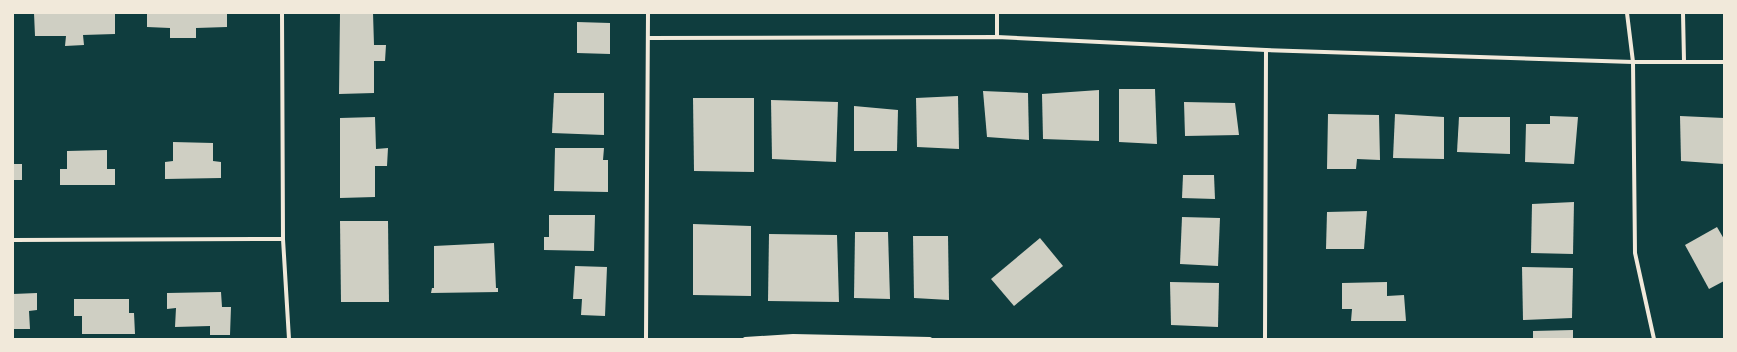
<svg xmlns="http://www.w3.org/2000/svg" width="1737" height="352" font-family="'Public Sans',sans-serif">
	<style>
		.building { fill: #cfcfc3 }
		.lines { fill: none; stroke-linecap: round; stroke-linejoin: round }
		.minor { stroke: #f1e9da; stroke-width: 4 }
	</style>
	<rect width="100%" height="100%" fill="#0f3d3e"/>
	<!-- building -->
	<g class="building">
		<polygon points="34,13 115,13 115,34 83,35 84,45 65,46 66,36 35,36"/>
		<polygon points="147,13 227,13 227,27 196,28 196,38 170,38 170,28 147,27"/>
		<polygon points="340,13 373,13 374,45 386,45 385,61 374,61 374,93 339,94"/>
		<polygon points="577,22 610,23 610,54 577,53"/>
		<polygon points="1119,89 1155,89 1157,144 1119,142"/>
		<polygon points="1099,90 1099,141 1043,139 1042,94"/>
		<polygon points="983,91 1028,93 1029,140 987,137"/>
		<polygon points="554,93 604,93 604,135 552,133"/>
		<polygon points="958,96 959,149 917,147 916,98"/>
		<polygon points="693,98 754,98 754,172 694,171"/>
		<polygon points="771,100 838,102 836,162 772,159"/>
		<polygon points="1184,102 1235,103 1239,135 1185,136"/>
		<polygon points="854,106 898,110 897,151 854,151"/>
		<polygon points="1328,114 1379,115 1380,160 1357,159 1356,169 1327,169"/>
		<polygon points="1395,114 1444,117 1444,159 1393,158"/>
		<polygon points="1550,116 1578,117 1574,164 1525,162 1526,124 1550,124"/>
		<polygon points="1680,116 1724,118 1724,164 1681,161"/>
		<polygon points="375,117 376,149 388,148 387,166 375,166 375,197 340,198 340,118"/>
		<polygon points="1459,117 1510,117 1510,154 1457,152"/>
		<polygon points="173,142 213,143 213,161 221,162 221,178 165,179 165,162 173,161"/>
		<polygon points="555,148 604,148 603,160 608,160 608,192 554,191"/>
		<polygon points="107,150 107,169 115,169 115,185 60,185 60,169 67,169 67,151"/>
		<polygon points="13,158 14,158 14,164 22,164 22,180 13,180"/>
		<polygon points="1183,175 1214,175 1215,199 1182,198"/>
		<polygon points="1574,202 1573,254 1531,253 1532,204"/>
		<polygon points="1367,211 1364,249 1326,249 1327,212"/>
		<polygon points="549,215 595,215 594,251 544,250 544,237 549,237"/>
		<polygon points="1182,217 1220,218 1218,266 1180,264"/>
		<polygon points="340,221 388,221 389,302 341,302"/>
		<polygon points="693,224 751,226 751,296 693,295"/>
		<polygon points="1717,227 1724,239 1724,281 1709,289 1685,245"/>
		<polygon points="855,232 888,232 890,299 854,298"/>
		<polygon points="769,234 837,235 839,302 768,301"/>
		<polygon points="913,236 948,236 949,300 914,298"/>
		<polygon points="1040,238 1063,266 1014,306 991,279"/>
		<polygon points="494,243 496,288 498,288 498,292 431,293 432,288 434,288 434,246"/>
		<polygon points="575,266 607,267 605,316 581,315 582,299 573,299"/>
		<polygon points="1522,267 1573,268 1572,318 1523,320"/>
		<polygon points="1170,282 1219,283 1218,327 1171,325"/>
		<polygon points="1387,282 1387,296 1404,295 1406,321 1351,321 1352,309 1342,309 1342,283"/>
		<polygon points="221,292 222,307 231,307 230,335 210,335 210,326 175,327 176,308 167,309 167,293"/>
		<polygon points="37,293 37,310 29,311 30,329 13,329 13,294"/>
		<polygon points="74,299 129,299 129,313 134,313 135,334 82,334 82,316 74,316"/>
		<polygon points="1573,330 1573,339 1533,339 1533,331"/>
	</g>
	<g class="lines">
		<!-- minor -->
		<g class="minor">
			<polyline points="282,13 283,239 289,339"/>
			<polyline points="997,13 997,37"/>
			<polyline points="1627,13 1633,62 1635,253 1654,339"/>
			<polyline points="1683,13 1684,61"/>
			<polyline points="648,38 997,37 1266,50 1633,62 1724,62"/>
			<polyline points="13,240 283,239"/>
			<polyline points="646,339 648,13"/>
			<polyline points="745,339 793,336 930,339"/>
			<polyline points="1265,339 1266,50"/>
		</g>
	</g>
	<!-- border -->
	<rect width="1737" height="352" fill="none" stroke="#f1e9da" stroke-width="28"/>
</svg>
